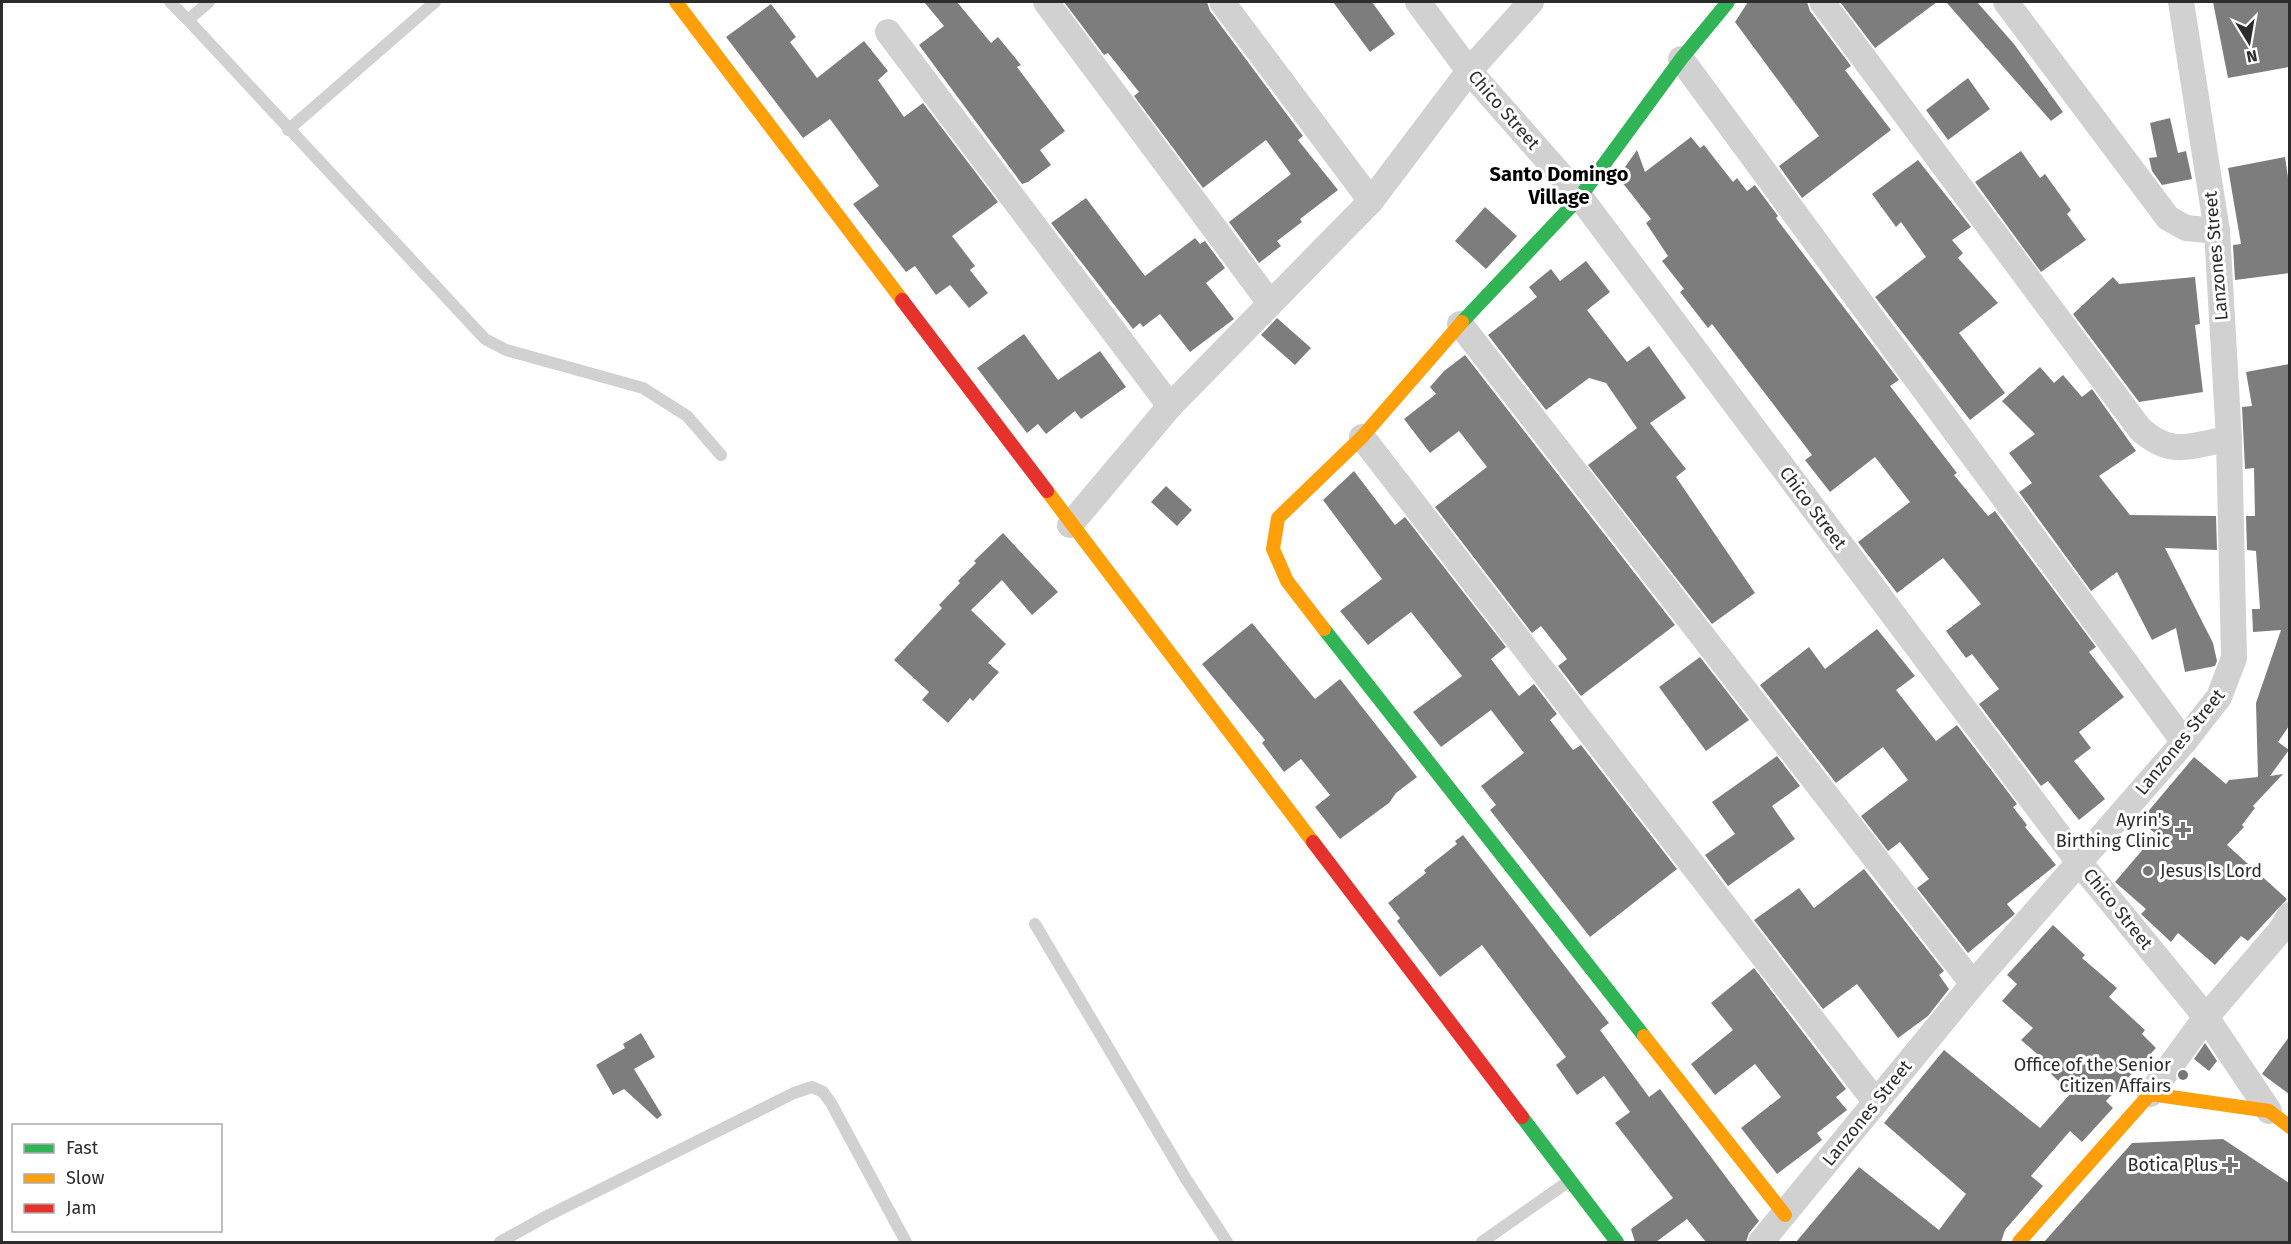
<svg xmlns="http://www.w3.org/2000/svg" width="2291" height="1244" font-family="'Fira Sans',sans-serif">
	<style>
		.building { fill: #7d7d7d }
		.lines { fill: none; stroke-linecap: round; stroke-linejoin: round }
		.lane { stroke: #d1d1d1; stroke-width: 12 }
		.street { stroke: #d1d1d1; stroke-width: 26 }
		.fast { stroke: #30b455; stroke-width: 14 }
		.slow { stroke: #ff9f0a; stroke-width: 14 }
		.jam { stroke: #e5322d; stroke-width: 14 }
		.poi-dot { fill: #767676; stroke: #fff; stroke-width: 2 }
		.labels { text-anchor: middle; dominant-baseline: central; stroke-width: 6; stroke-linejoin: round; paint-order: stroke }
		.street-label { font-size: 18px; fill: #2c2c2c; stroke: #fff }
		.poi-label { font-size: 18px; fill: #2c2c2c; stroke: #fff; text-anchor: end }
		.neighbourhood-label { font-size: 20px; font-weight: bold; fill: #000; stroke: #fff }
	</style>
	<rect width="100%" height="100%" fill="#fff"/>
	<!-- building -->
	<g class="building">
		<polygon points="924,2 957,2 991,43 998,37 1021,65 1017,67 1065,131 1040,150 1051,165 1028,182 1022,184 919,45 944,26"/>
		<polygon points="1064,2 1207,2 1210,11 1303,136 1298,140 1338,190 1300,219 1302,222 1277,241 1281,246 1259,263 1229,222 1291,174 1266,140 1203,188 1134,96 1139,92 1108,53 1104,55"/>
		<polygon points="1333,2 1372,2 1395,34 1370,52"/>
		<polygon points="1807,2 1810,11 1851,66 1845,70 1891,130 1802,198 1779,166 1819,136 1735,22 1748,2"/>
		<polygon points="1840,2 1937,2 1875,48"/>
		<polygon points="1946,2 1977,2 2014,44 2063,112 2051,121"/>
		<polygon points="2213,2 2289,2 2289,67 2228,78"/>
		<polygon points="771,4 796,37 790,42 817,78 864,41 888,71 878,80 904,117 923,103 998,202 952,236 975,266 970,270 988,293 969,308 950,285 936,295 915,266 906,272 853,204 879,186 830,119 803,138 726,37"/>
		<polygon points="1968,78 1990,109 1948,140 1926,110"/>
		<polygon points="2170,118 2178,153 2186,151 2192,179 2162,185 2152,171 2149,158 2157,157 2150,123"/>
		<polygon points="1691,137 1700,148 1704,145 1733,182 1737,178 1747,191 1755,185 1778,216 1776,218 1899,380 1890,386 1957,473 1954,475 1988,516 1995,511 2096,647 2089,652 2124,697 2079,732 2091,748 2074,761 2105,799 2079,820 2048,781 2041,786 1979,704 1999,689 1972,654 1966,658 1946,631 1981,604 1943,558 1897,593 1858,542 1910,502 1875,457 1830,492 1805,460 1812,455 1712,324 1708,328 1680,292 1684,289 1662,261 1668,256 1646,223 1651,219 1618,177 1637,150 1645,172"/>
		<polygon points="2021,151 2040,178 2045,174 2071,210 2067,214 2086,240 2041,272 1975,182"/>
		<polygon points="2285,157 2289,184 2289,273 2235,280 2233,245 2241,244 2228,168"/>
		<polygon points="1918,160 1971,227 1952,240 1963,253 1958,258 1998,303 1959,333 2005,393 1970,420 1875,297 1926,257 1901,222 1896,227 1872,194"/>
		<polygon points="1086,198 1145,276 1195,238 1200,244 1205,241 1225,268 1206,283 1234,319 1190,352 1160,314 1143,327 1140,323 1133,329 1051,223"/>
		<polygon points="1485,207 1517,236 1486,269 1455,241"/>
		<polygon points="1586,261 1610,292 1587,310 1627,362 1649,346 1686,398 1650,423 1686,469 1676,477 1755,593 1712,624 1588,465 1637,428 1606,383 1589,378 1546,410 1488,335 1537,297 1529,287 1551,269 1560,281"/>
		<polygon points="2113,277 2119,284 2195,277 2200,324 2195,325 2203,392 2139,402 2073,314"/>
		<polygon points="1277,318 1311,348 1295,365 1261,335"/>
		<polygon points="1024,334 1058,380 1100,351 1126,387 1081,419 1075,411 1046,434 1038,424 1027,433 977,368"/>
		<polygon points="1465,355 1675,625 1581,696 1558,666 1567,659 1541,626 1532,633 1435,507 1487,467 1459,431 1430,453 1404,419 1436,394 1430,387 1444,371"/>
		<polygon points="2289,364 2289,726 2278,742 2289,750 2270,776 2283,774 2253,806 2255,808 2242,825 2244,827 2227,845 2287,899 2248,941 2241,936 2215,965 2178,933 2171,942 2141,914 2146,909 2115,882 2156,834 2140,821 2194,757 2226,784 2229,780 2258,777 2256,703 2281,630 2253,632 2252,609 2260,609 2256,551 2247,550 2246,516 2255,516 2254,468 2245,469 2242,407 2252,406 2246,372"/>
		<polygon points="2040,367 2054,383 2063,375 2082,397 2092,389 2136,451 2099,476 2130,515 2216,516 2217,550 2165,548 2213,643 2217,661 2215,666 2185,672 2176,628 2152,640 2117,572 2091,591 2019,492 2032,483 2009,453 2035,434 2002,401"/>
		<polygon points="1354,471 1395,525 1405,517 1506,647 1491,659 1519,696 1534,684 1557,714 1550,720 1573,750 1581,745 1677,869 1590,937 1490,810 1496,805 1481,786 1524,753 1491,710 1441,747 1413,712 1462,676 1411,612 1368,645 1340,611 1382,579 1323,500"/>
		<polygon points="1166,486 1192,510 1177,526 1151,502"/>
		<polygon points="1003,533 1058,592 1032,615 1002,580 971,610 1006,644 988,663 999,672 973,701 970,698 948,723 922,700 929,692 894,660 942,608 939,605 960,583 958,581 976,563 974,561"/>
		<polygon points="1252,623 1315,699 1340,679 1417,777 1396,793 1389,803 1340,839 1315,807 1330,795 1301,759 1284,772 1262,743 1265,740 1202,664"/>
		<polygon points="1877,629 1915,676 1896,690 1936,741 1957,725 2017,804 2013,807 2027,825 2025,827 2056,865 2007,904 2015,914 1968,953 1917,888 1929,879 1900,842 1888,851 1861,816 1908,780 1883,747 1836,783 1760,685 1809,647 1825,669"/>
		<polygon points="1700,657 1749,720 1706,751 1659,687"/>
		<polygon points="1777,756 1800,786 1772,806 1795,839 1728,886 1705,855 1735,834 1712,802"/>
		<polygon points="1463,835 1609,1023 1600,1030 1649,1097 1660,1089 1759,1221 1749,1233 1746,1242 1706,1242 1687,1219 1656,1242 1635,1242 1631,1229 1673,1198 1615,1123 1630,1112 1604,1076 1577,1095 1556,1065 1566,1057 1482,945 1440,977 1397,921 1400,918 1388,903 1426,873 1424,870 1457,844 1455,841"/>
		<polygon points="1864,869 1944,971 1939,975 1949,989 1928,1016 1898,1038 1857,984 1823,1009 1754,920 1799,888 1814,908"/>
		<polygon points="2053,925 2085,955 2082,958 2117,988 2109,997 2145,1030 2142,1034 2156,1048 2106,1101 2113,1108 2082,1142 2070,1131 2031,1176 2043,1186 2005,1230 2001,1242 1796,1242 1859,1167 1939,1230 1966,1194 1884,1123 1944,1050 2040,1128 2071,1093 2051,1074 2055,1069 2021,1040 2033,1028 2002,1001 2017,984 2007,975"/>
		<polygon points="1754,968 1846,1089 1836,1097 1847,1110 1817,1133 1822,1140 1777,1174 1741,1128 1781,1097 1755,1064 1715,1095 1691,1064 1733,1030 1711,1003"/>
		<polygon points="641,1033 655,1057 634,1069 662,1115 657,1119 624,1089 613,1095 596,1065 625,1048 623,1044"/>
		<polygon points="2289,1037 2289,1094 2262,1074"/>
		<polygon points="2205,1043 2217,1061 2209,1071 2194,1059"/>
		<polygon points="2223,1139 2289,1183 2289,1242 2044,1242 2132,1143"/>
	</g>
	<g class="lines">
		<!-- lane -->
		<g class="lane">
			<polyline points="170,2 188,20"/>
			<polyline points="209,2 188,20 485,339 506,350 643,388 687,416 721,455"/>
			<polyline points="288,130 435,2"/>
			<polyline points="1035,924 1186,1179 1227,1242"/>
			<polyline points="500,1242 547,1216 794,1093 812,1087 823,1092 831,1103 906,1242"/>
			<polyline points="1482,1242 1569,1181"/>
		</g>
		<!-- street -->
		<g class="street">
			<polyline points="1046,2 1270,303"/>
			<polyline points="1222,2 1371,201"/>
			<polyline points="1418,2 1469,71 1580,197 2078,861 2206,1017 2269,1111"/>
			<path d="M1822,2L2140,429C2172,458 2190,445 2229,439"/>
			<polyline points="2006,2 2168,218 2186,228 2217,231"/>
			<polyline points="888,32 1170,406"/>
			<polyline points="1681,59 2184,742"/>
			<polyline points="1460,324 1973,984"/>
			<polyline points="1362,437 1875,1101"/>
			<polyline points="1070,525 1170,406 1371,201 1469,71 1531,2"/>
			<polyline points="2150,1094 2206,1017 2281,930 2290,915"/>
			<polyline points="1761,1242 1973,984 2184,742 2219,697 2234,658 2229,439 2217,231 2181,2"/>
		</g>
		<!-- fast -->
		<g class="fast">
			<polyline points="1462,322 1580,197 1681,59 1728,2"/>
			<polyline points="1324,629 1644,1036"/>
			<polyline points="1522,1117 1617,1242"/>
		</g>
		<!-- slow -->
		<g class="slow">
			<polyline points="676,2 902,300"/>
			<polyline points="1047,491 1313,842"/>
			<polyline points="1324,629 1287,581 1273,549 1278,518 1362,437 1462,322"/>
			<polyline points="1644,1036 1785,1215"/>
			<polyline points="2019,1242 2150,1094 2269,1111 2290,1127"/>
		</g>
		<!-- jam -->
		<g class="jam">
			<polyline points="902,300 1047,491"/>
			<polyline points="1313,842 1522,1117"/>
		</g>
	</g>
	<!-- markers -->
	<g class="poi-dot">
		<path d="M2180 821h6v6h6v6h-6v6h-6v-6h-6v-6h6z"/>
		<circle cx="2148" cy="871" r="6"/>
		<circle cx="2183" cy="1075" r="6"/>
		<path d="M2227 1156h6v6h6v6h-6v6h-6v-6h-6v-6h6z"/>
	</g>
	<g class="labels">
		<!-- street labels -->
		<g class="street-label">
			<text transform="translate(1504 110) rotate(49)">Chico Street</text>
			<text transform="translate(2216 256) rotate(-95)">Lanzones Street</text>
			<text transform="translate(1813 508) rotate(53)">Chico Street</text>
			<text transform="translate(2180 742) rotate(-51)">Lanzones Street</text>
			<text transform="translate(2118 909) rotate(51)">Chico Street</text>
			<text transform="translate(1867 1113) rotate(-51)">Lanzones Street</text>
		</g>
		<!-- poi labels -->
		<g class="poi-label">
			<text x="2170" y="820">Ayrin's<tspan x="2170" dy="21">Birthing Clinic</tspan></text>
			<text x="2160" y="871" text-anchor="start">Jesus Is Lord</text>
			<text x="2171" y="1065">Office of the Senior<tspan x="2171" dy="21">Citizen Affairs</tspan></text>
			<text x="2218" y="1165">Botica Plus</text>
		</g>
		<!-- neighbourhood labels -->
		<g class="neighbourhood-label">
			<text x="1559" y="174">Santo Domingo<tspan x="1559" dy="23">Village</tspan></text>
		</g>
	</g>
	<!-- border -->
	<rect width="2291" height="1244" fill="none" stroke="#2c2c2c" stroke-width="6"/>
	<!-- legend -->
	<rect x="12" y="1124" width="210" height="108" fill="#ffffff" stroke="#ababab" stroke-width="1.5"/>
	<rect x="24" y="1144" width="30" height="9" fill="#30b455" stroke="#ababab" stroke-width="1.5"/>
	<text x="66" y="1154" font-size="18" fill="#2c2c2c">Fast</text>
	<rect x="24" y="1174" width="30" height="9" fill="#ff9f0a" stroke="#ababab" stroke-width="1.5"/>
	<text x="66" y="1184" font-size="18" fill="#2c2c2c">Slow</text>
	<rect x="24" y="1204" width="30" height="9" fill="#e5322d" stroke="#ababab" stroke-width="1.5"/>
	<text x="66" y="1214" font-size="18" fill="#2c2c2c">Jam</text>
	<!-- north arrow -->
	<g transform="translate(2249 42) rotate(169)" stroke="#ffffff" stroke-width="4.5" paint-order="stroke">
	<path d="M0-4.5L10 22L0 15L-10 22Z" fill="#2c2c2c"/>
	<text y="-9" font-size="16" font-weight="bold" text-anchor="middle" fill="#2c2c2c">N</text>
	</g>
</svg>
